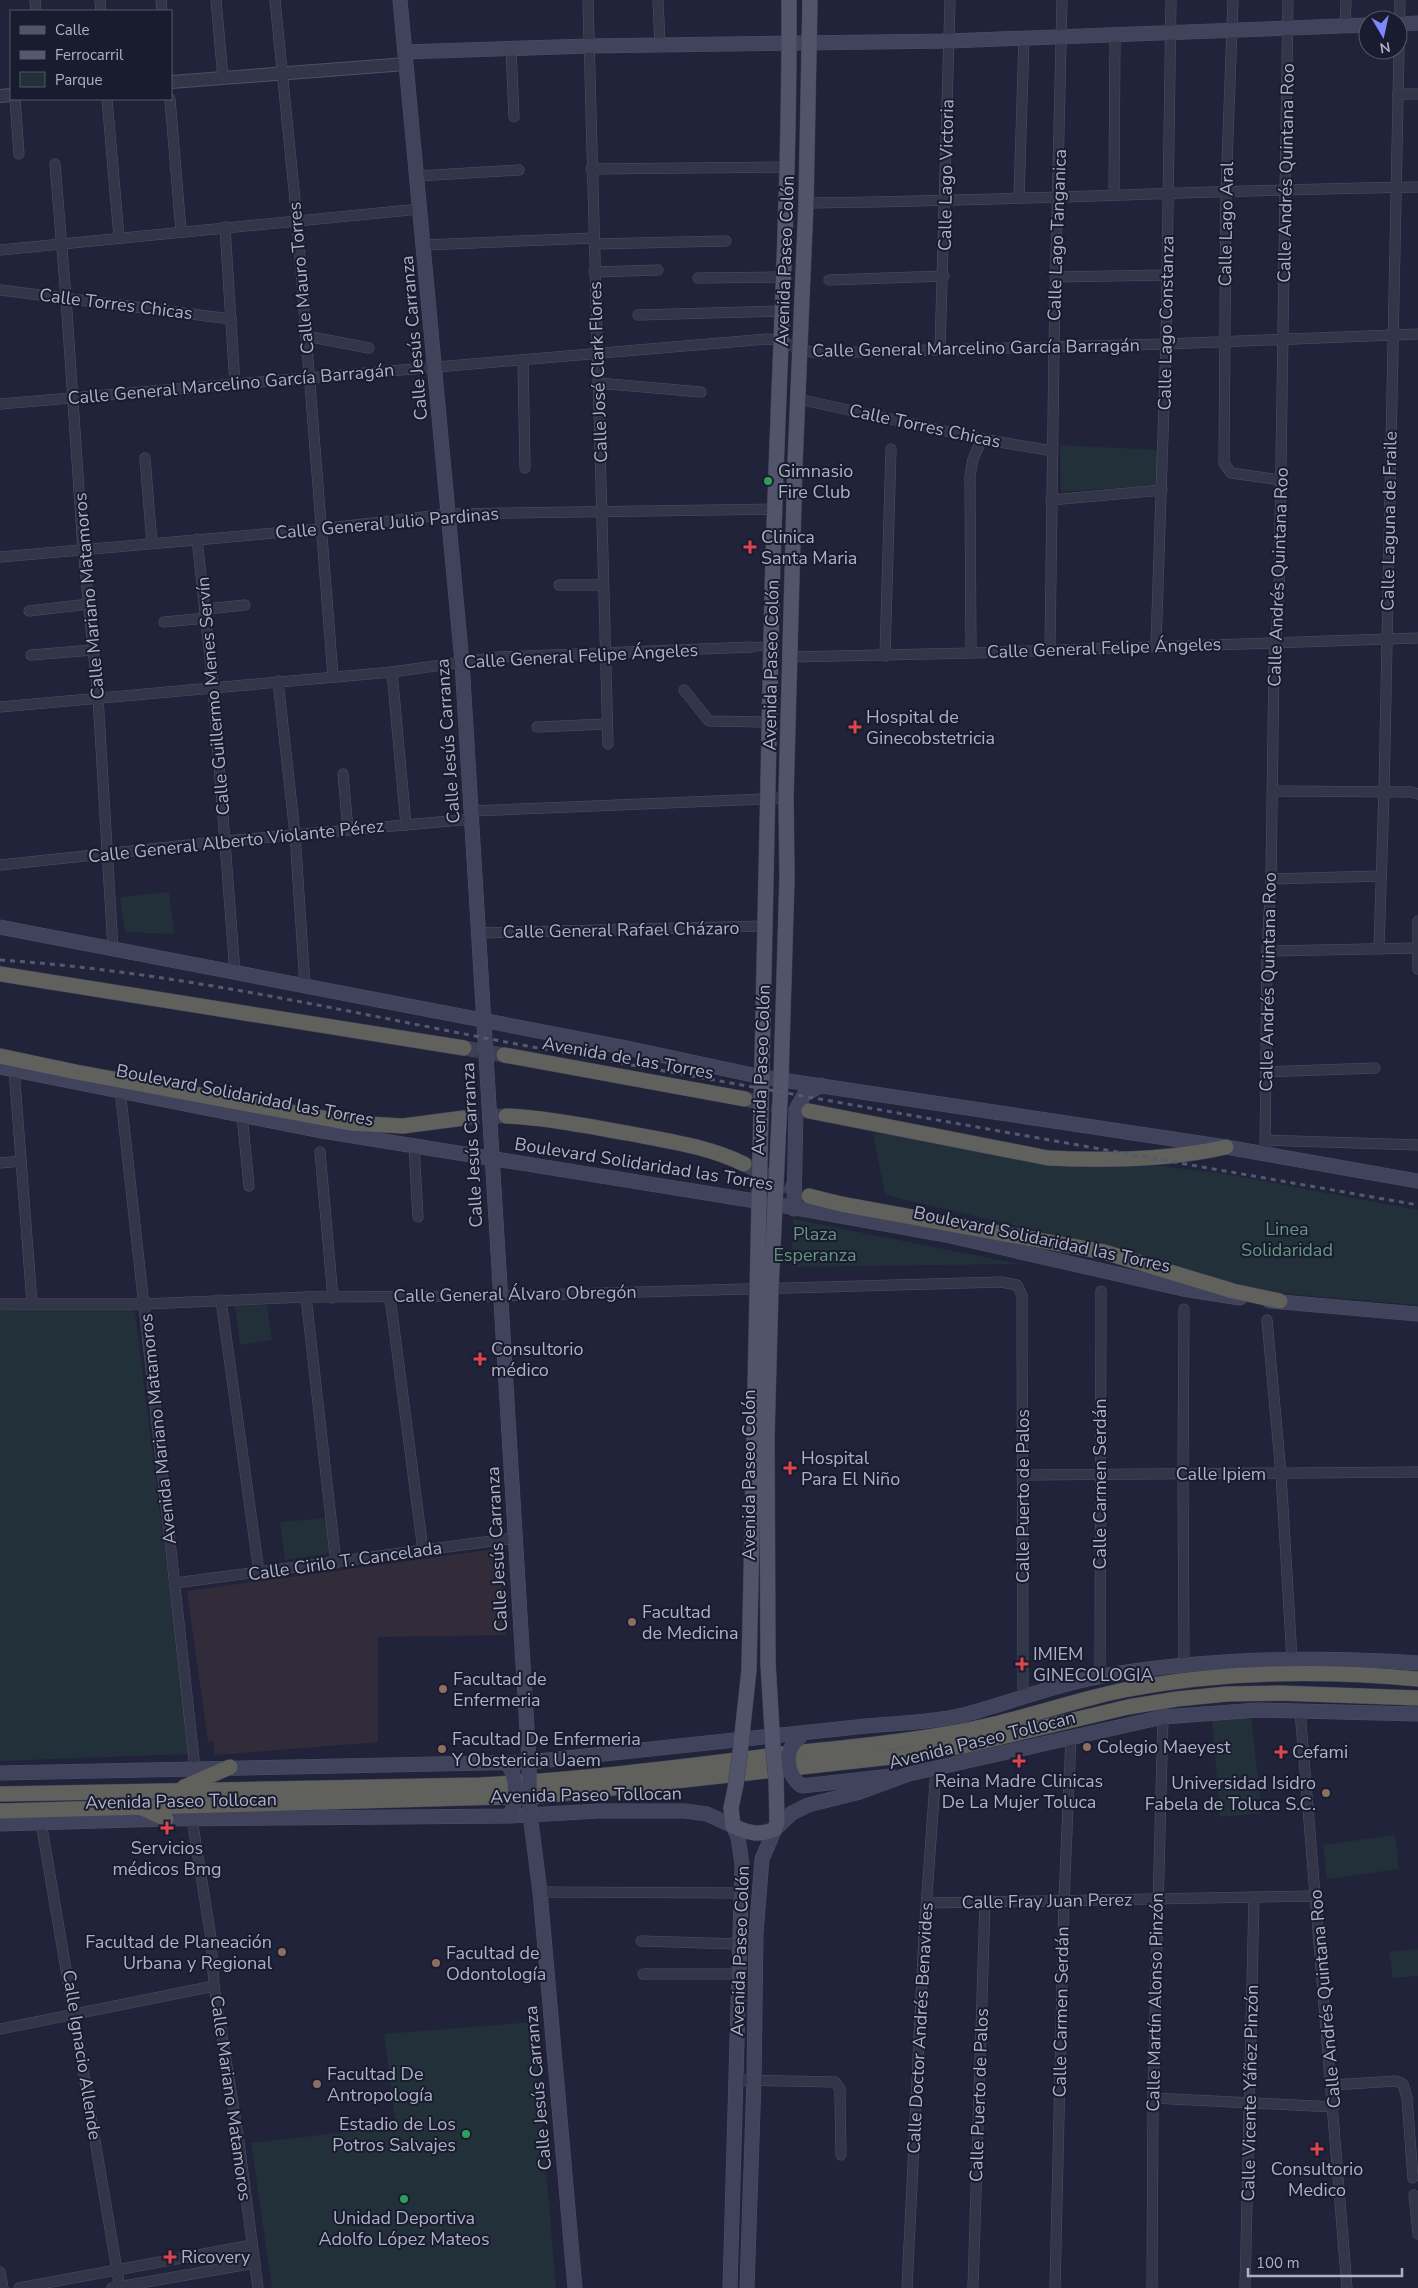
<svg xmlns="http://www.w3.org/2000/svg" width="1418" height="2288" font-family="'Nunito Sans',sans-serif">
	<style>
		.medical { fill: #322c3a }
		.green { fill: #22303a }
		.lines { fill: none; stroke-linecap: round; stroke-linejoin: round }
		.trunk-tunnel { stroke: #3c3f55; stroke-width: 15; stroke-dasharray: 15 8; stroke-linecap: butt }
		.pedestrian-casing { stroke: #4e5064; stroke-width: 9 }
		.minor-casing { stroke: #4e5064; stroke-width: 11 }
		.tertiary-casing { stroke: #4e5064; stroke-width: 14 }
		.secondary-casing { stroke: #4e5064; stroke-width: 15 }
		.primary-casing { stroke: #3d3f53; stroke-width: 16 }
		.trunk-casing { stroke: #3b3d51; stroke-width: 16 }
		.pedestrian { stroke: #333649; stroke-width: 8 }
		.minor { stroke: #333649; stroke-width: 10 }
		.tertiary { stroke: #333649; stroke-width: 12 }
		.secondary { stroke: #41435d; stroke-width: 14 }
		.primary { stroke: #51546a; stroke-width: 15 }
		.trunk { stroke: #60605d; stroke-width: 15 }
		.rail { stroke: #555871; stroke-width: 3; stroke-dasharray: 5 5; stroke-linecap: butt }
		.secondary-bridge-casing { stroke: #4e5064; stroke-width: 15; stroke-linecap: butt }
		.primary-bridge-casing { stroke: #3d3f53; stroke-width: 16; stroke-linecap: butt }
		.secondary-bridge { stroke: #41435d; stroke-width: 14 }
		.primary-bridge { stroke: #51546a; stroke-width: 15 }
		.leisure-dot { fill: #2e9e5b; stroke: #191b2e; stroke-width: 2 }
		.health-dot { fill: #e0444e; stroke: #191b2e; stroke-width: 2 }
		.education-dot { fill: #8d6e63; stroke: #191b2e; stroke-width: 2 }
		.labels { text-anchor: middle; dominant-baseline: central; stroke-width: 4; stroke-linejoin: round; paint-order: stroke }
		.street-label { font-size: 18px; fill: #aeb0c6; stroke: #191b2e }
		.poi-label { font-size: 18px; fill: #aeb0c6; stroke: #191b2e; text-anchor: start }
		.park-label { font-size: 18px; fill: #64977f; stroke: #191b2e }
	</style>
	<rect width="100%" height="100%" fill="#202339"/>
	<!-- medical -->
	<polygon class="medical" points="503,1548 506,1635 378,1637 378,1742 215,1755 213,1741 208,1741 187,1591"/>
	<!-- green -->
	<g class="green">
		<polygon points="1060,445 1158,450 1157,485 1061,492"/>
		<polygon points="169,892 174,934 125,932 120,897"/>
		<polygon points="873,1133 1221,1173 1418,1210 1418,1305 1277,1293 1221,1280 1158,1259 885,1195"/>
		<polygon points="793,1219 1019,1264 791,1267"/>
		<polygon points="134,1304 190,1754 0,1761 0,1310"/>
		<polygon points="267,1305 272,1340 240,1345 235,1306"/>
		<polygon points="327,1518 332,1553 285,1560 280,1522"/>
		<polygon points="1251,1717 1262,1813 1220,1817 1212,1720"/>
		<polygon points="1395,1835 1399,1869 1327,1879 1323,1845"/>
		<polygon points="1418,1949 1418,1976 1393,1978 1389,1952"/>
		<polygon points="534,2022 556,2288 272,2288 251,2143 396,2126 384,2034"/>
	</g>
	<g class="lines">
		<!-- trunk-tunnel -->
		<g class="trunk-tunnel">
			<polyline points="464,1048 504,1055"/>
			<polyline points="749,1100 809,1111"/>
			<polyline points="464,1118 502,1116"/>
			<polyline points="744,1164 806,1195"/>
		</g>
		<!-- pedestrian casing -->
		<g class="pedestrian-casing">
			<polyline id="pedestrian" points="752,647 771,646"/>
		</g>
		<!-- minor casing -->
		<g class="minor-casing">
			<g id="minor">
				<polyline points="35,0 36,11"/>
				<polyline points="100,0 101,11"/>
				<polyline points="161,0 162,11"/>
				<polyline points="216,0 223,78"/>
				<polyline points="275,0 297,220 333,676"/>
				<polyline points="588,0 608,744"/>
				<polyline points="658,0 660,46"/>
				<polyline points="1233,0 1226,191 1224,463 1231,473 1281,480"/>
				<polyline points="1345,26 1346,0"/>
				<polyline points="511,48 514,117"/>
				<polyline points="1398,94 1418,94"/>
				<polyline points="15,99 19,154"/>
				<polyline points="107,99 119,237"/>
				<polyline points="170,99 181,231"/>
				<polyline points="55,164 66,298 83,549 98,697 113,949"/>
				<polyline points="591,169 788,167"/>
				<polyline points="417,176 519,170"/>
				<polyline points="1114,194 1115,35"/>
				<polyline points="1019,198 1024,38"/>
				<path d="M806,203C1010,201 1214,190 1418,187"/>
				<polyline points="225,227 235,385"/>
				<polyline points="594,244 726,241"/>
				<polyline points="424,245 593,238"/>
				<polyline points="0,250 420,209"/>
				<polyline points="594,272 658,270"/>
				<polyline points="1055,277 1167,275"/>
				<polyline points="698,278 784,277"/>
				<polyline points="829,280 944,276"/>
				<polyline points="0,290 231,319"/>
				<polyline points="638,315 783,311"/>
				<polyline points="306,336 369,348"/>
				<polyline points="940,350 950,0"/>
				<polyline points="523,361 525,468"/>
				<polyline points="598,383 701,392"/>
				<polyline points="798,399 982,439 1053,451"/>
				<path d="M0,404L767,339C785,339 798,352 818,353L1166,344L1418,334"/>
				<polyline points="145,458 152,543"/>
				<polyline points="1051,500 1162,490"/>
				<polyline points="197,539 213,686 235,973"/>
				<polyline points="0,557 321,529 449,514 774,509"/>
				<polyline points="559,585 603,585"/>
				<polyline points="206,609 245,605"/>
				<polyline points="29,611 89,604"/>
				<polyline points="164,622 207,618"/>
				<polyline points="1156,646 1166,344 1171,0"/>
				<polyline points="1050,650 1054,347 1062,0"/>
				<polyline points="971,653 970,476 973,459 982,439"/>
				<polyline points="31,655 93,650"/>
				<polyline points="885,656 891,449"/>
				<polyline points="791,657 971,653 1418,638"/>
				<polyline points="392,672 406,825"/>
				<polyline points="278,681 295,834 305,986"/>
				<polyline points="684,690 709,721 769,722"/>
				<polyline points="0,707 392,672 499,657 752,647"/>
				<polyline points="537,727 607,724"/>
				<polyline points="343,774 348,830"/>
				<polyline points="1273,791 1412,792 1418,794"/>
				<polyline points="472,811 786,798"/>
				<polyline points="0,865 226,841 472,819"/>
				<polyline points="1271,879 1380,876"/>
				<polyline points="1418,921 1418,969"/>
				<polyline points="478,933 764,926"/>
				<polyline points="1379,949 1384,792 1400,0"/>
				<polyline points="1267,951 1418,948"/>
				<polyline points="14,1069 32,1303"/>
				<polyline points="1266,1072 1375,1068"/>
				<polyline points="120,1089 195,1768"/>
				<polyline points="242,1115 249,1186"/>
				<polyline points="1265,1140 1418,1145"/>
				<polyline points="414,1146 418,1217"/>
				<polyline points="320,1152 333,1298"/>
				<polyline points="1265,1155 1267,951 1271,879 1274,662 1279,596 1288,0"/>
				<polyline points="0,1163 21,1161"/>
				<polyline points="306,1297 336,1563"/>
				<polyline points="390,1297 423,1550"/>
				<polyline points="221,1300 259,1572"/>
				<polyline points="0,1304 144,1304 306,1297 499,1296 1001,1282 1017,1285 1022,1295 1023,1697"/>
				<polyline points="1184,1309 1183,1474 1184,1664"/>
				<polyline points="1267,1320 1281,1474 1292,1659"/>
				<polyline points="1024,1475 1418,1472"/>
				<polyline points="175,1583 515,1538"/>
				<polyline points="1100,1677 1101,1291"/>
				<polyline points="1300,1710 1347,2288"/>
				<polyline points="192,1819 211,1938 214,1986 238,2135 258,2288"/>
				<polyline points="41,1822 120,2288"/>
				<polyline points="540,1892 741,1893"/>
				<polyline points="927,1903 1316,1896"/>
				<polyline points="641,1941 739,1944"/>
				<polyline points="643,1974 739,1974"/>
				<polyline points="0,2029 214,1986"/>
				<polyline points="735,2080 835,2082 840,2089 840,2096 841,2155"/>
				<polyline points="1332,2085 1396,2081 1403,2084 1407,2098 1413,2178"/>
				<polyline points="1153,2098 1334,2107"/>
				<polyline points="1414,2195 1418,2234"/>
				<polyline points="0,2272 3,2288"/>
				<polyline points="19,2288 252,2245"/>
				<polyline points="112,2288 255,2263"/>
				<polyline points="907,2288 924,1936 936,1769"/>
				<polyline points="973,2288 985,1902"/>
				<polyline points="1055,2288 1064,1900 1071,1737"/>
				<polyline points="1152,2288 1153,2098 1163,1717"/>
				<polyline points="1245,2288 1254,1897"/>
			</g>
		</g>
		<!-- tertiary casing -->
		<g class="tertiary-casing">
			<g id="tertiary">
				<polyline points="171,82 406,64"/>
				<polyline points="0,96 11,95"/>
			</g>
		</g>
		<!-- secondary casing -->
		<g class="secondary-casing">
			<g id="secondary">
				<polyline points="400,0 462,662 529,1762"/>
				<polyline points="1398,24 1418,23"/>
				<polyline points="405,52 588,46 949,41 1368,25"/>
				<polyline points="0,927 627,1048 762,1077 1226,1147 1418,1181"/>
				<polyline points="0,1067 316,1130 774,1204 946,1235 1183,1289 1240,1298"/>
				<polyline points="794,1209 796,1110 804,1095 821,1085"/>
				<polyline points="1269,1301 1418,1314"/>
				<path d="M0,1773L529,1762L866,1726C900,1723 934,1722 967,1714C1012,1702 1056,1684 1102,1676C1207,1658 1312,1656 1418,1663"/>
				<polyline points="802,1786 891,1776"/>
				<polyline points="530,1814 540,1892 575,2288"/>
				<polyline points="0,1824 166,1819 510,1816 599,1811 685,1811 707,1814 733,1826 738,1837 742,1864 730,2288"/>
				<polyline points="747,2288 754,2080 756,1933 762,1859 775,1829 792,1813 808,1805 860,1792 909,1774 1163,1717 1258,1710 1418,1714"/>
			</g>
		</g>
		<!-- primary casing -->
		<g class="primary-casing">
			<g id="primary">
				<polyline points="773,1747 768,1663 767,1437 771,1288 781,1080 787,877 786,798 795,464 806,203 810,0"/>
				<path d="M740,1753L749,1670C758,1312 763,954 772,596C777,397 790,199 789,0"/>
				<path d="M736,1784L731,1808L733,1826C748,1833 760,1836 775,1829L777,1822L776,1777"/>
			</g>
		</g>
		<!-- trunk casing -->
		<g class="trunk-casing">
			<g id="trunk">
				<polyline points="0,974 464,1048"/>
				<polyline points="504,1055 745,1099"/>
				<polyline points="0,1056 76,1072 350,1123 403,1126 464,1118"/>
				<path d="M809,1111L1048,1158C1106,1161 1169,1160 1226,1147"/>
				<path d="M506,1116C547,1118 587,1126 627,1133C667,1141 707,1146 744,1164"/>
				<polyline points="809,1196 841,1204 1104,1252 1233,1291 1280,1301"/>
				<polyline points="184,1787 230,1767"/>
				<path d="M0,1794L479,1785C576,1780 672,1768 768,1756C835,1748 901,1743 967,1730C1020,1720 1071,1701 1124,1690C1220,1671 1321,1670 1418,1679"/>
				<polyline points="142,1808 166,1819"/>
				<polyline points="0,1811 541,1796 900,1756 968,1745 1128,1707 1177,1699 1227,1694 1279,1693 1418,1698"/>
			</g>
		</g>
		<!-- pedestrian -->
		<use href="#pedestrian" class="pedestrian"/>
		<!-- minor -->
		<use href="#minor" class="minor"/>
		<!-- tertiary -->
		<use href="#tertiary" class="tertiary"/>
		<!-- secondary -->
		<use href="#secondary" class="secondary"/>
		<!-- primary -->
		<use href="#primary" class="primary"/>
		<!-- trunk -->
		<use href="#trunk" class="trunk"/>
		<!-- rail -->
		<path class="rail" d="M0,960C185,972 367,1017 549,1050C839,1103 1128,1154 1418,1205"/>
		<!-- secondary-bridge casing -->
		<g class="secondary-bridge-casing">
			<g id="secondary-bridge">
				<path d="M800,1738C783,1748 786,1776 802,1786"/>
				<polyline points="529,1762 530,1814"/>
				<path d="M507,1763C518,1777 517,1801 510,1816"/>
			</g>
		</g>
		<!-- primary-bridge casing -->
		<g class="primary-bridge-casing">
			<g id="primary-bridge">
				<polyline points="773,1747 776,1777"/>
				<polyline points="736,1784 740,1753"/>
			</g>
		</g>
		<!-- secondary-bridge -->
		<use href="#secondary-bridge" class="secondary-bridge"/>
		<!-- primary-bridge -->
		<use href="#primary-bridge" class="primary-bridge"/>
	</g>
	<!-- markers -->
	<g class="leisure-dot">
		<circle cx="768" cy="481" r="5"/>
		<circle cx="466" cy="2134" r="5"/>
		<circle cx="404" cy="2199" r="5"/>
	</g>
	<g class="health-dot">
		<path d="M747.5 539.5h5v5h5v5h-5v5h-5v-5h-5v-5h5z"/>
		<path d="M852.5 719.5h5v5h5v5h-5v5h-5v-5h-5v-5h5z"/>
		<path d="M477.5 1351.5h5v5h5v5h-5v5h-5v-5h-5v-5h5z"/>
		<path d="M787.5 1460.5h5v5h5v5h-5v5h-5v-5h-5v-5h5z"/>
		<path d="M1019.5 1656.5h5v5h5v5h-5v5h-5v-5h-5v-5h5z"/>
		<path d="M1278.5 1744.5h5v5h5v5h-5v5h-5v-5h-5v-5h5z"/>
		<path d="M1016.5 1753.5h5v5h5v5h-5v5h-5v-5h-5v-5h5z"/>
		<path d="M164.5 1820.5h5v5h5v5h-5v5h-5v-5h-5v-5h5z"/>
		<path d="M1314.5 2141.5h5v5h5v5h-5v5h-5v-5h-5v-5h5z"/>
		<path d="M167.5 2249.5h5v5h5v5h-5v5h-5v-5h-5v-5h5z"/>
	</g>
	<g class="education-dot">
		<circle cx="632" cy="1622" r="5"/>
		<circle cx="443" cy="1689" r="5"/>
		<circle cx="1087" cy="1747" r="5"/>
		<circle cx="442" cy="1749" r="5"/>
		<circle cx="1326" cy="1793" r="5"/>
		<circle cx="282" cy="1952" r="5"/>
		<circle cx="436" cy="1963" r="5"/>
		<circle cx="317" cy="2084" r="5"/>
	</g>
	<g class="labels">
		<!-- street labels -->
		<g class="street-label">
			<text transform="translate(1286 173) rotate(-89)">Calle Andrés Quintana Roo</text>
			<text transform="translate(946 175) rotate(-89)">Calle Lago Victoria</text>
			<text transform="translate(1226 224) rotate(-89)">Calle Lago Aral</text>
			<text transform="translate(1057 235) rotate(-88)">Calle Lago Tanganica</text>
			<text transform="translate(785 261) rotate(-88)">Avenida Paseo Colón</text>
			<text transform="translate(301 278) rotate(-95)">Calle Mauro Torres</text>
			<text transform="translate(116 304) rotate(7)">Calle Torres Chicas</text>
			<text transform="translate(1166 323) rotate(-89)">Calle Lago Constanza</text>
			<text transform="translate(414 338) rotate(-95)">Calle Jesús Carranza</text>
			<text transform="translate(976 348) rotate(-1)">Calle General Marcelino García Barragán</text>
			<text transform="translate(598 372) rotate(-92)">Calle José Clark Flores</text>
			<text transform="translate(231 384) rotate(-5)">Calle General Marcelino García Barragán</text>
			<text transform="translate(925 426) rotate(12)">Calle Torres Chicas</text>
			<text transform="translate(1389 521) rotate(-89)">Calle Laguna de Fraile</text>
			<text transform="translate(387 523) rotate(-5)">Calle General Julio Pardinas</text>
			<text transform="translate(1278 577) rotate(-88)">Calle Andrés Quintana Roo</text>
			<text transform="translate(89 596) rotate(-95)">Calle Mariano Matamoros</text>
			<text transform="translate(1104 648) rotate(-2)">Calle General Felipe Ángeles</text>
			<text transform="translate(581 656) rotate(-3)">Calle General Felipe Ángeles</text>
			<text transform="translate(771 665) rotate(-89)">Avenida Paseo Colón</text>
			<text transform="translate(213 696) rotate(-95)">Calle Guillermo Menes Servín</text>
			<text transform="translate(448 741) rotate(-94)">Calle Jesús Carranza</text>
			<text transform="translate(236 841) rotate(-6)">Calle General Alberto Violante Pérez</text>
			<text transform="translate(621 930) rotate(-1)">Calle General Rafael Cházaro</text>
			<text transform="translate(1268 982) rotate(-89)">Calle Andrés Quintana Roo</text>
			<text transform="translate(628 1058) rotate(10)">Avenida de las Torres</text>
			<text transform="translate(761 1070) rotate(-88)">Avenida Paseo Colón</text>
			<text transform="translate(245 1095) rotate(11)">Boulevard Solidaridad las Torres</text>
			<text transform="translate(472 1145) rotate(-93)">Calle Jesús Carranza</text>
			<text transform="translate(644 1164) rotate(9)">Boulevard Solidaridad las Torres</text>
			<text transform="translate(1042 1239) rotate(12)">Boulevard Solidaridad las Torres</text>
			<text transform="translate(515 1294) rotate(-1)">Calle General Álvaro Obregón</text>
			<text transform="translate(158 1429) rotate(-96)">Avenida Mariano Matamoros</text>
			<text x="1221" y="1474">Calle Ipiem</text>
			<text transform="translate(749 1475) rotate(-90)">Avenida Paseo Colón</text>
			<text transform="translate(1100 1484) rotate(-90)">Calle Carmen Serdán</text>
			<text transform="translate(1023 1496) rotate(-90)">Calle Puerto de Palos</text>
			<text transform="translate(497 1549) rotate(-93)">Calle Jesús Carranza</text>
			<text transform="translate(345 1561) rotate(-8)">Calle Cirilo T. Cancelada</text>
			<text transform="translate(982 1740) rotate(-14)">Avenida Paseo Tollocan</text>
			<text transform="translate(586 1795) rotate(-1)">Avenida Paseo Tollocan</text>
			<text transform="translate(181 1801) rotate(-1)">Avenida Paseo Tollocan</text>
			<text transform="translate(1047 1901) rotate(-1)">Calle Fray Juan Perez</text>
			<text transform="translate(740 1951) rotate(-88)">Avenida Paseo Colón</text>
			<text transform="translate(1325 1999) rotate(-95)">Calle Andrés Quintana Roo</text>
			<text transform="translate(1155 2002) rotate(-89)">Calle Martín Alonso Pinzón</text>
			<text transform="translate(1061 2012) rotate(-89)">Calle Carmen Serdán</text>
			<text transform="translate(920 2028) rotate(-87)">Calle Doctor Andrés Benavides</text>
			<text transform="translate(82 2055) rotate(81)">Calle Ignacio Allende</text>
			<text transform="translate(538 2088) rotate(-95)">Calle Jesús Carranza</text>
			<text transform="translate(1250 2093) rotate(-89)">Calle Vicente Yáñez Pinzón</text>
			<text transform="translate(979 2095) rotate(-88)">Calle Puerto de Palos</text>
			<text transform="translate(231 2098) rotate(82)">Calle Mariano Matamoros</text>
		</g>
		<!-- poi labels -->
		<g class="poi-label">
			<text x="778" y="471">Gimnasio<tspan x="778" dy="21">Fire Club</tspan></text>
			<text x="761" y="537">Clinica<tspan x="761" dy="21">Santa Maria</tspan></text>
			<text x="866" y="717">Hospital de<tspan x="866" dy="21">Ginecobstetricia</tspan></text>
			<text x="491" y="1349">Consultorio<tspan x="491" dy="21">médico</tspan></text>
			<text x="801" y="1458">Hospital<tspan x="801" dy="21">Para El Niño</tspan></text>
			<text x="642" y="1612">Facultad<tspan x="642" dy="21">de Medicina</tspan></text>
			<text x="1033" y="1654">IMIEM<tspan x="1033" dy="21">GINECOLOGIA</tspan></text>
			<text x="453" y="1679">Facultad de<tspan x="453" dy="21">Enfermeria</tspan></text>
			<text x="452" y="1739">Facultad De Enfermeria<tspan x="452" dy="21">Y Obstericia Uaem</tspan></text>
			<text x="1097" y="1747">Colegio Maeyest</text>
			<text x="1292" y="1752">Cefami</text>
			<text x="1019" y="1781" text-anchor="middle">Reina Madre Clinicas<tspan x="1019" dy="21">De La Mujer Toluca</tspan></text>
			<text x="1316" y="1783" text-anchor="end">Universidad Isidro<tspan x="1316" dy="21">Fabela de Toluca S.C.</tspan></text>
			<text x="167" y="1848" text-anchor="middle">Servicios<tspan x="167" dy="21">médicos Bmg</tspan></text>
			<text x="272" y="1942" text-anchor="end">Facultad de Planeación<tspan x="272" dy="21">Urbana y Regional</tspan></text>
			<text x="446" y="1953">Facultad de<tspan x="446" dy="21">Odontología</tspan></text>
			<text x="327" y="2074">Facultad De<tspan x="327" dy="21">Antropología</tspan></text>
			<text x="456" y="2124" text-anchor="end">Estadio de Los<tspan x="456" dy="21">Potros Salvajes</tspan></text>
			<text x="1317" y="2169" text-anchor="middle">Consultorio<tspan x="1317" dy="21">Medico</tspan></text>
			<text x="404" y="2218" text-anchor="middle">Unidad Deportiva<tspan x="404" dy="21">Adolfo López Mateos</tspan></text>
			<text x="181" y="2257">Ricovery</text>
		</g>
		<!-- park labels -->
		<g class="park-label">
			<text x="1287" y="1229">Linea<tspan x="1287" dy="21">Solidaridad</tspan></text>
			<text x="815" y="1234">Plaza<tspan x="815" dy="21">Esperanza</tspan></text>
		</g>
	</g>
	<!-- legend -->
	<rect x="10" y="10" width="162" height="90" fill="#191b2e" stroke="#55576b"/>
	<rect x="20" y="26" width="25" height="8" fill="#51546a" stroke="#55576b"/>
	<text x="55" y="35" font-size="15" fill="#aeb0c6">Calle</text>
	<rect x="20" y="51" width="25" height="8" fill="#555871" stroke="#55576b"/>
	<text x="55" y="60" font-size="15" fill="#aeb0c6">Ferrocarril</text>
	<rect x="20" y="72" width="25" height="15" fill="#22303a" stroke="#55576b"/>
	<text x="55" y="85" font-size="15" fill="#aeb0c6">Parque</text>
	<!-- north arrow -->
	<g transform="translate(1383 35) rotate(171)"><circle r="24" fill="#191b2e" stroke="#55576b"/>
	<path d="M0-4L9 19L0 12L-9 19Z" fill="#7d88fc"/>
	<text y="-8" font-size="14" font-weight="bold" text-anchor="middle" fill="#aeb0c6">N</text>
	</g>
	<!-- scale -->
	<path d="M1248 2268v8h154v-8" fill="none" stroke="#aeb0c6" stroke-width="2.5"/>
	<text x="1256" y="2268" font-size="15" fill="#aeb0c6" stroke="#191b2e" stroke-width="4" paint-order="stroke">100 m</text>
</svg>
